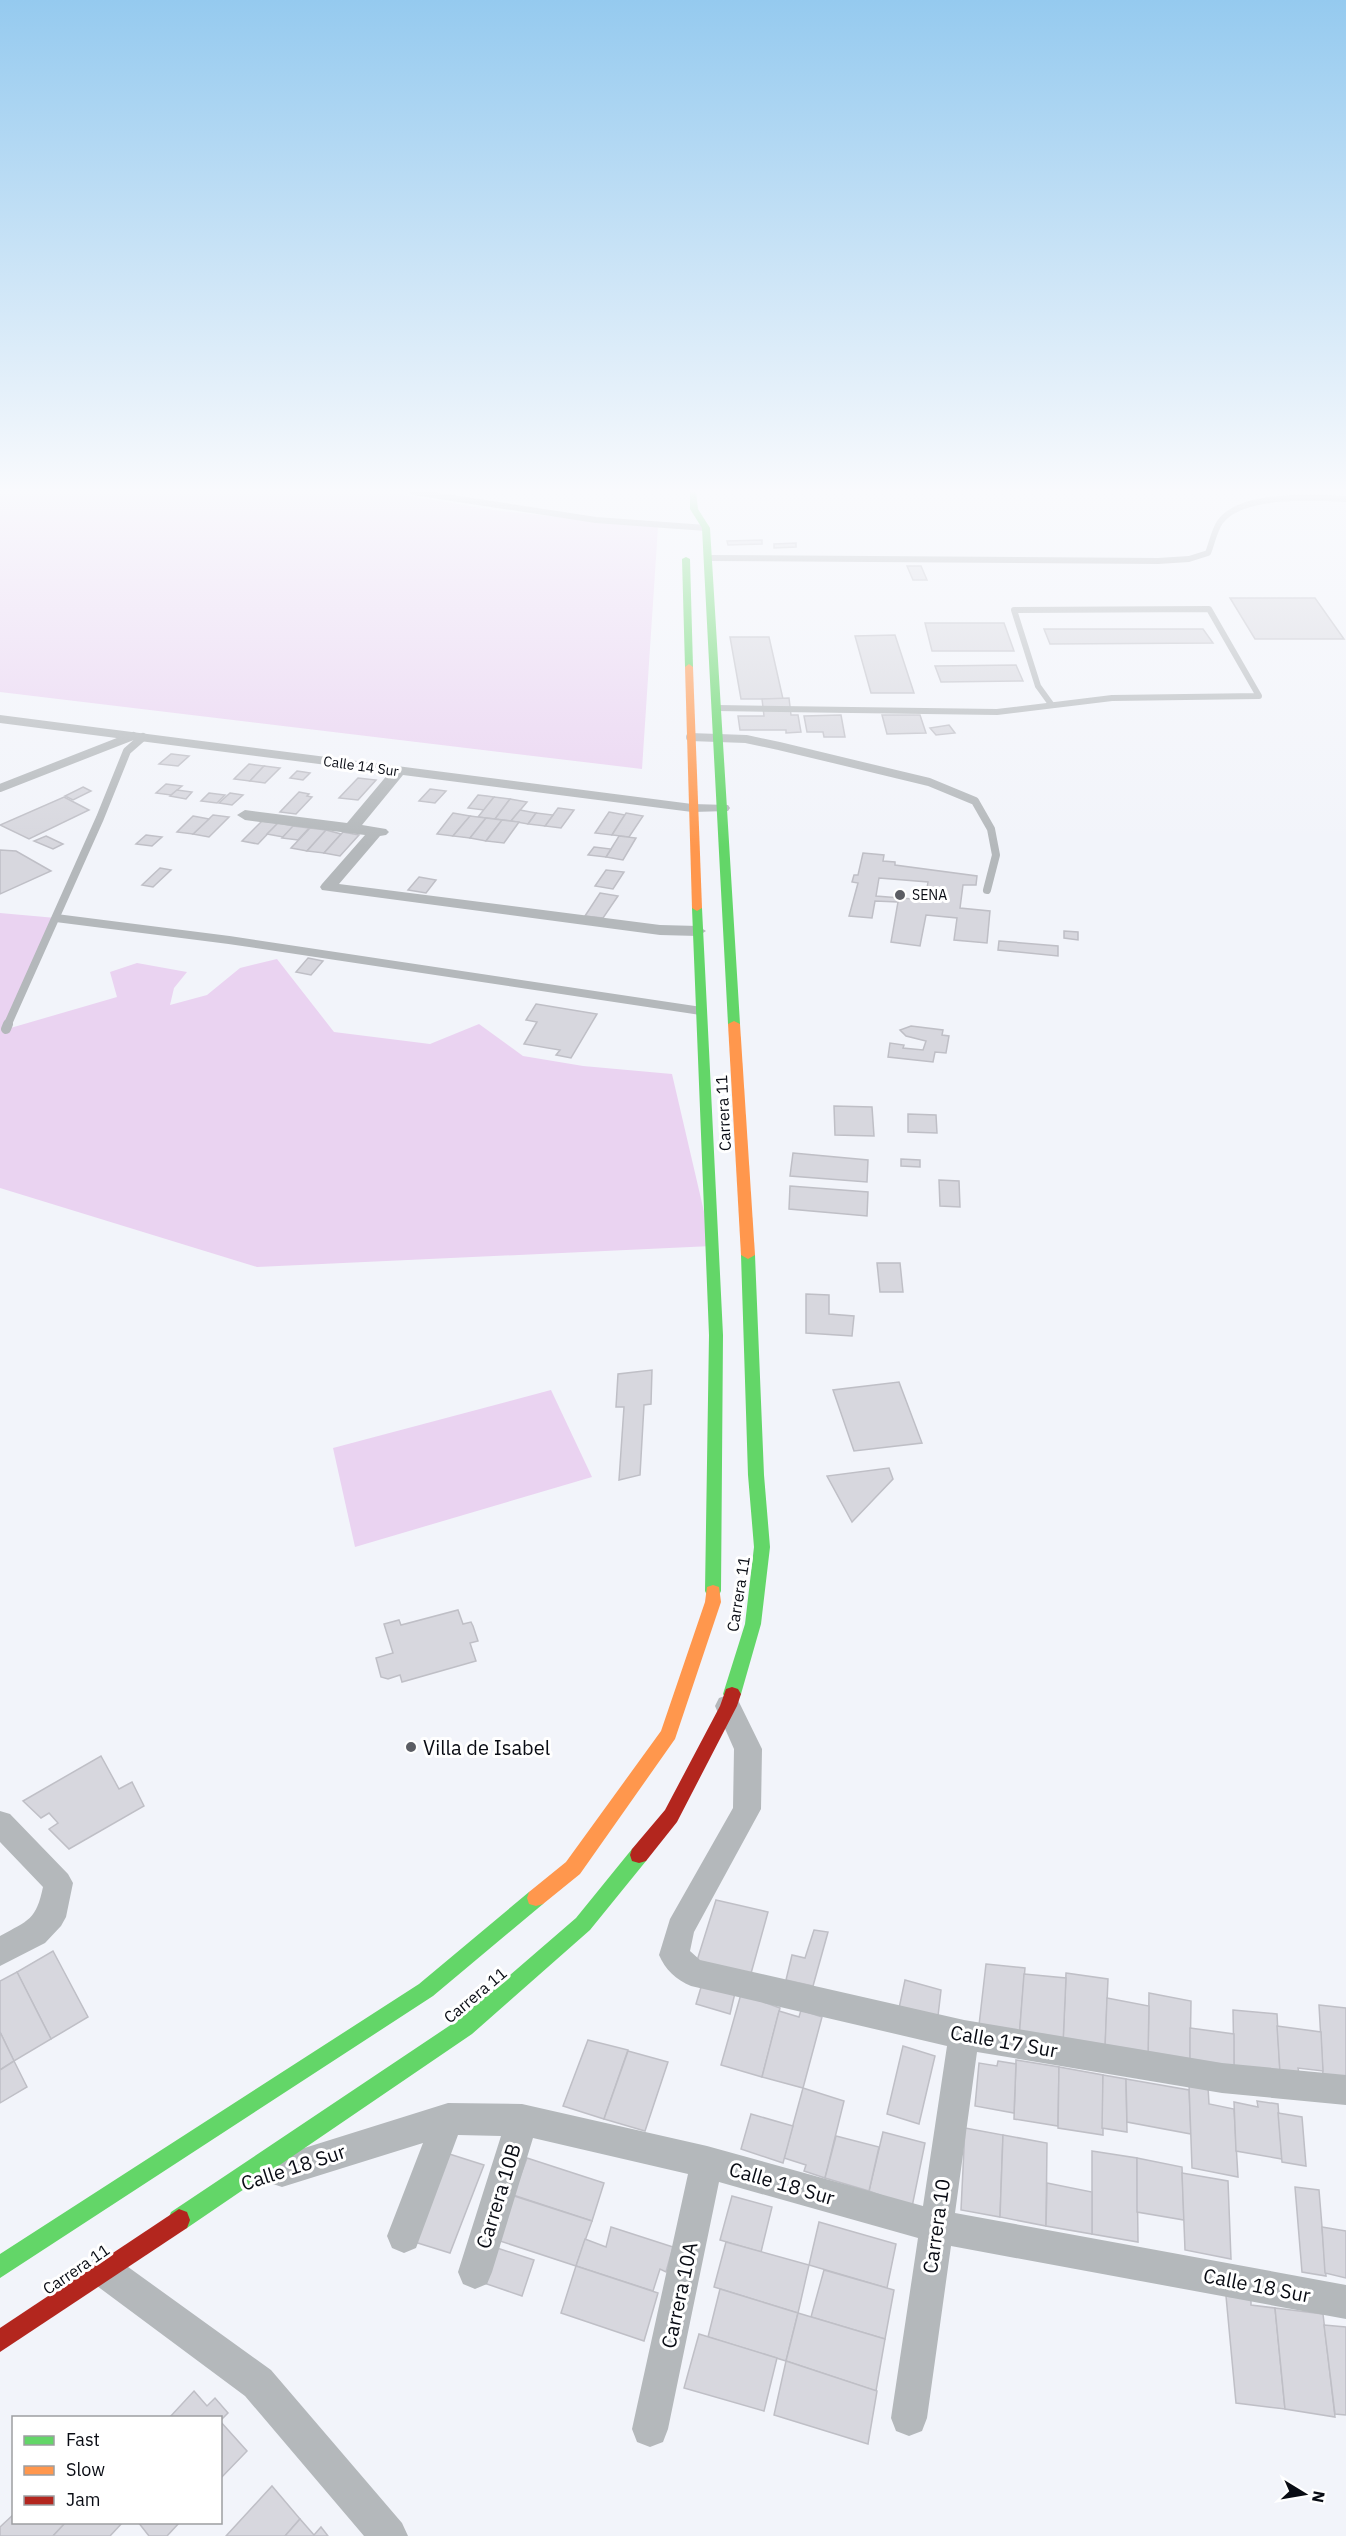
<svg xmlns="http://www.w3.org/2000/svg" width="1346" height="2536" font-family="'IBM Plex Sans',sans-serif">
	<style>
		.green { fill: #ead3f1 }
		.building { fill: #d7d7de; stroke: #bfbfc6; stroke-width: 1.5; fill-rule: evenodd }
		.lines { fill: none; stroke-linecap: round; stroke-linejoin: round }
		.lane-far2 { stroke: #b4b8bb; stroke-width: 6 }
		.lane-far1 { stroke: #b4b8bb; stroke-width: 8 }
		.lane { stroke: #b4b8bb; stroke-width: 10 }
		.street { fill: #b4b8bb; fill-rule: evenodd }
		.fast { fill: #63d668; fill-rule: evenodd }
		.slow { fill: #ff974d; fill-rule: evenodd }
		.jam { fill: #b3261e; fill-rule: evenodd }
		.poi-dot { fill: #5b5d64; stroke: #fff; stroke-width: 2 }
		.labels { text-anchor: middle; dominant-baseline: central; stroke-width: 6; stroke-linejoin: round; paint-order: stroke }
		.far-street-label { font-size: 14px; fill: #090c14; stroke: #fff }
		.far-poi-label { font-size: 14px; fill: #090c14; stroke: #fff; text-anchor: start }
		.street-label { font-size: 16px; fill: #090c14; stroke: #fff }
		.near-poi-label { font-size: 20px; fill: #090c14; stroke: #fff; text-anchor: start }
		.near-street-label { font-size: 20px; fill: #090c14; stroke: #fff }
	</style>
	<rect width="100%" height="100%" fill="#f2f4fa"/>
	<!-- green -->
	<g class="green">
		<polygon points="0,492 386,492 500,511 658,527 642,769 0,692"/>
		<polygon points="0,913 56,918 7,1029 117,997 110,972 137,963 187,972 174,988 170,1005 207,995 240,968 277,959 334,1032 430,1044 479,1024 523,1056 583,1066 672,1074 712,1246 257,1267 0,1188"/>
		<polygon points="551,1390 592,1477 355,1547 333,1448"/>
	</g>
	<!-- building -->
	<g class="building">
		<polygon points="762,540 762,544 728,545 727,541"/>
		<polygon points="796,543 796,547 774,548 774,544"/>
		<polygon points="907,566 921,566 927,580 913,580"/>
		<polygon points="1230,598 1315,598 1344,639 1255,639"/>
		<polygon points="925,623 1004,623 1014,651 932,651"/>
		<polygon points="1044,629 1203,629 1213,643 1050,644"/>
		<polygon points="895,635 914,693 871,693 855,636"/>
		<polygon points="730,637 769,637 783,699 741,699"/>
		<polygon points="1016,665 1023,681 941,682 935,666"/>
		<polygon points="789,698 791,715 798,715 801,732 786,733 786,730 740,730 738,716 764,716 762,699"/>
		<polygon points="841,715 845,737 824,737 823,732 807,732 804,716"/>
		<polygon points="882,715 920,715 926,733 887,734"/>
		<polygon points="949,725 955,733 936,735 930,728"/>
		<polygon points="171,754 172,754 189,756 178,766 159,764"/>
		<polygon points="249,764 264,766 250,781 234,779"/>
		<polygon points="264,766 280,768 265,783 250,781"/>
		<polygon points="297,771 304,772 310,773 303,780 290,778"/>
		<polygon points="358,778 376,780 358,800 339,798"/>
		<polygon points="166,784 182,786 171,795 156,793"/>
		<polygon points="83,787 91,791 73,800 65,796"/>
		<polygon points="430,789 446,791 435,803 419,801"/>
		<polygon points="177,790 192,792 186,799 170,796"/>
		<polygon points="299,792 309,794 307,796 312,797 296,814 280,812"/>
		<polygon points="209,793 225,795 217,803 201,801"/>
		<polygon points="230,793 243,795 232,805 219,803"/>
		<polygon points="478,795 487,796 494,797 484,810 468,808"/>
		<polygon points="64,797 89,810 29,839 0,825"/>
		<polygon points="494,797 510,799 495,819 478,817"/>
		<polygon points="510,799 527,802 511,821 495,819"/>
		<polygon points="558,808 574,810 561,828 545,826"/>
		<polygon points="520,810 536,813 528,824 511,821"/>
		<polygon points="609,812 625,815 612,835 595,833"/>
		<polygon points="453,813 470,816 453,836 437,834"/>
		<polygon points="536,813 553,815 545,826 528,824"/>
		<polygon points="626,813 643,816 629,837 612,835"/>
		<polygon points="213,815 229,817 209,837 193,834"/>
		<polygon points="193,816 209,819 193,834 177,832"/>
		<polygon points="470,816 486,818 470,838 453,836"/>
		<polygon points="486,818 502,820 486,841 470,838"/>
		<polygon points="502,820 519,822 504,843 486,841"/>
		<polygon points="262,821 278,823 258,844 242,841"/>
		<polygon points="278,823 294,826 283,837 267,834"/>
		<polygon points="293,826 309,828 298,840 282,838"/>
		<polygon points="310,828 326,830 307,851 291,848"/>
		<polygon points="326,830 341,834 324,853 307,851"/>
		<polygon points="343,832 359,835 340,856 324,853"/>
		<polygon points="146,835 162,837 152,846 136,844"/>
		<polygon points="46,836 63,844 53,849 34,841"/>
		<polygon points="619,836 636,838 623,860 606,857"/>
		<polygon points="594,847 611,849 606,857 588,855"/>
		<polygon points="0,850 16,851 51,871 0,894"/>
		<path d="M863,853L884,855L883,861L895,862V865L977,876L976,885H963L960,908L990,911L987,943L954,940L957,918L926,915L920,946L891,942L898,902L875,901L872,918L849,916L858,883L852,882L854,875H858ZM879,878L928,882L925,900L876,896Z"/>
		<polygon points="160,868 171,870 153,887 142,885"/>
		<polygon points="606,870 624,872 613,889 595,886"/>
		<polygon points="419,877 436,880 426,893 408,890"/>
		<polygon points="600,893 618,896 603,918 585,916"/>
		<polygon points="1064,931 1078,932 1078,940 1064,938"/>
		<polygon points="999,941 1058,946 1058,956 998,950"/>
		<polygon points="308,958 323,961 311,975 296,972"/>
		<polygon points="536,1004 597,1014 571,1058 556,1055 560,1050 524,1044 537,1022 526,1020"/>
		<polygon points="911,1026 943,1030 942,1035 949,1036 946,1053 935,1052 933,1062 888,1057 890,1043 904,1045 903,1048 923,1050 926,1041 906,1036 900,1030"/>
		<polygon points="834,1106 872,1107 874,1136 835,1135"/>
		<polygon points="908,1114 936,1115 937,1133 908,1132"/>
		<polygon points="793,1153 868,1160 867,1182 790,1176"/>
		<polygon points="901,1159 920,1160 920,1167 901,1166"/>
		<polygon points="939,1180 959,1181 960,1207 940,1206"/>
		<polygon points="790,1186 868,1192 867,1216 789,1209"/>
		<polygon points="877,1263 900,1263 903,1292 880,1292"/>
		<polygon points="806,1294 829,1295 829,1314 854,1316 852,1336 806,1333"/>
		<polygon points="652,1370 651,1404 644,1405 640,1475 619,1480 624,1407 616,1407 618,1374"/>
		<polygon points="899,1382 922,1443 854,1451 833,1390"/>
		<polygon points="889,1468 893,1479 852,1522 827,1476"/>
		<polygon points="458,1610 463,1624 471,1622 473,1626 478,1641 470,1643 476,1661 402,1682 400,1675 388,1679 381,1677 376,1658 393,1653 384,1624 399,1620 401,1625"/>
		<polygon points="101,1756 119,1789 132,1782 144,1806 69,1849 49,1829 58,1823 49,1813 41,1818 23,1801"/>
		<polygon points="716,1900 768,1912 750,1977 696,1964"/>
		<polygon points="814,1930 828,1932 813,1986 786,1980 792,1955 805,1958"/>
		<polygon points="53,1951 88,2017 51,2039 17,1972"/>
		<polygon points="986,1964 1025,1968 1019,2039 978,2034"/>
		<polygon points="17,1972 51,2039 14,2061 0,2032 0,1981"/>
		<polygon points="1066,1973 1108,1979 1105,2051 1063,2042"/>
		<polygon points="1024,1974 1066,1978 1063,2044 1019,2039"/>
		<polygon points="905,1980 941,1990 938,2016 898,2013"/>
		<polygon points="702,1984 735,1993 730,2014 696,2004"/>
		<polygon points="1149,1993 1191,2001 1190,2065 1148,2056"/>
		<polygon points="741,1994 780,2008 762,2077 721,2065"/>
		<polygon points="1107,1998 1149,2006 1148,2056 1105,2048"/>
		<polygon points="1319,2005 1346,2008 1346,2079 1323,2076"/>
		<polygon points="801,2010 822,2017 803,2088 762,2077 779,2011 799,2017"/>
		<polygon points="1233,2010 1277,2014 1280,2072 1234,2068"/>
		<polygon points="1277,2026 1321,2032 1323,2071 1298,2068 1299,2074 1280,2072"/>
		<polygon points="1190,2028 1234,2034 1234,2068 1190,2062"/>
		<polygon points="0,2032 14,2061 0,2070"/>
		<polygon points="588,2040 628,2050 604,2119 563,2106"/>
		<polygon points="903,2046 935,2056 919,2124 887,2114"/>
		<polygon points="628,2051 668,2062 645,2131 604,2119"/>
		<polygon points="1016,2060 1059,2067 1058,2126 1014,2119"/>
		<polygon points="14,2061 27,2087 0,2103 0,2070"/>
		<polygon points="998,2061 1016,2064 1014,2113 975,2106 979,2063 997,2066"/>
		<polygon points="1059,2067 1103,2075 1103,2135 1058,2128"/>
		<polygon points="1103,2075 1126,2079 1127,2132 1102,2128"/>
		<polygon points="1126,2079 1189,2090 1191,2134 1127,2122"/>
		<polygon points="1189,2084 1208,2087 1209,2104 1234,2109 1238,2177 1192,2168"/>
		<polygon points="803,2088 844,2101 825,2178 804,2171 806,2165 784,2158"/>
		<polygon points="1257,2101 1278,2104 1282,2159 1236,2151 1234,2102 1258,2107"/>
		<polygon points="1278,2113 1302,2117 1306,2166 1282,2162"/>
		<polygon points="751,2114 793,2126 783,2163 741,2149"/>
		<polygon points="965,2128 1003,2135 1000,2217 961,2210"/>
		<polygon points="883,2132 925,2143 912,2207 869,2191"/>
		<polygon points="1003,2135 1047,2143 1046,2226 1000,2217"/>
		<polygon points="836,2136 879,2147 869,2191 825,2178"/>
		<polygon points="1092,2151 1137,2158 1138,2242 1092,2234"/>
		<polygon points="443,2152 484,2165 450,2253 408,2240"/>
		<polygon points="527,2158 604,2183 592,2221 513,2195"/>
		<polygon points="1137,2158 1182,2167 1184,2220 1137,2212"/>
		<polygon points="1182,2173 1228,2181 1231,2259 1185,2250"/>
		<polygon points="1047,2183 1092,2192 1092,2234 1046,2226"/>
		<polygon points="1295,2187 1319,2190 1326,2276 1302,2272"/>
		<polygon points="511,2195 592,2221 576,2266 494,2239"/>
		<polygon points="732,2196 772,2207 761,2252 720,2240"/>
		<polygon points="819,2222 896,2244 887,2288 809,2265"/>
		<polygon points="611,2227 673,2247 666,2272 660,2269 653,2291 576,2266 585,2239 606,2247"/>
		<polygon points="1322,2227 1346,2231 1346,2278 1325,2273"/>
		<polygon points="726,2242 809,2265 798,2313 714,2287"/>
		<polygon points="497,2248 534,2260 522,2296 484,2283"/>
		<polygon points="576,2266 658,2293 644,2341 561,2313"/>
		<polygon points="824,2270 894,2290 885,2339 811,2317"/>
		<polygon points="720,2289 798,2313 786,2361 708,2337"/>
		<polygon points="1226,2296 1251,2299 1251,2305 1275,2308 1285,2409 1236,2403"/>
		<polygon points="1275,2308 1323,2314 1335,2417 1285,2409"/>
		<polygon points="798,2313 885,2339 876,2391 786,2361"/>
		<polygon points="1324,2325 1346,2327 1346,2415 1335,2414"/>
		<polygon points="699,2334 777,2358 764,2411 684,2388"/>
		<polygon points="786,2361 877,2391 868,2444 774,2415"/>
		<polygon points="194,2391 207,2406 215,2398 228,2413 221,2420 220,2418 169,2418"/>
		<polygon points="220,2421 247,2451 220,2479"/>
		<polygon points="272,2486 300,2519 285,2536 226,2536"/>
		<polygon points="14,2514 14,2522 66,2522 53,2536 0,2536 0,2527"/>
		<polygon points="300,2519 314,2535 321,2527 328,2536 285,2536"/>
		<polygon points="66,2522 123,2522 110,2536 53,2536"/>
		<polygon points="138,2522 180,2522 167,2536 149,2536"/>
	</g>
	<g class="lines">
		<!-- lane-far2 -->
		<g class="lane-far2">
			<polyline points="413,492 596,520 706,528"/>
			<path d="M708,558L1158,561L1189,559L1208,553C1212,543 1214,531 1220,522C1241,493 1314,497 1346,499"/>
			<polyline points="717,708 997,712 1112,698 1259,696 1209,609 1014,610 1038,686 1051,704"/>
		</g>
		<!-- lane-far1 -->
		<g class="lane-far1">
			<polyline points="690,737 746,739 779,746 929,782 975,801 991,829 996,855 987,890"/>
			<polyline points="0,788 133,736"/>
			<polyline points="56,918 229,940 701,1011"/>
			<polyline points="7,1026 100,818 127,751 143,737"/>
		</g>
		<!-- lane -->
		<polyline class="lane" points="6,1029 8,1024"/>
		<!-- street -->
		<g class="street">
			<polygon points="0,715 692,804 728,805 730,808 728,811 692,812 403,775 362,825 386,829 389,832 386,835 380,836 339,884 660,925 698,926 706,931 698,936 660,935 322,890 320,887 322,884 365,835 245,820 237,815 245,810 347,823 389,773 0,723"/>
			<path d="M728,1695L737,1698L762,1749L761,1809L694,1932L690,1951L700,1960L964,2020L1222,2063L1346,2075V2105L1222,2093L977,2052L955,2213L1346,2285V2319L951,2246L927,2418L922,2431L909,2436L896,2431L891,2418L918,2238L719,2182L668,2429L663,2442L650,2447L637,2442L632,2429L688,2174L533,2138L492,2272L487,2284L475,2289L463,2284L458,2272L501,2136L458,2135L416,2248L404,2253L392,2248L387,2236L423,2143L282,2187L270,2183L266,2171L270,2159L282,2155L448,2103L522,2104L707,2146L923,2206L947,2046L691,1986C676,1980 665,1969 659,1955L670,1919L733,1808L734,1749L715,1706L719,1698Z"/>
			<path d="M0,1811L10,1814L68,1874L73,1883L66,1917L61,1926L45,1943L0,1966V1936C29,1920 36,1920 43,1887L0,1842Z"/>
			<polygon points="105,2254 117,2259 271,2370 402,2523 408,2536 364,2536 245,2396 93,2283 88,2271 93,2259"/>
		</g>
		<!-- fast -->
		<g class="fast">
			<polygon points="690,492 696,492 698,509 710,528 740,1024 734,1027 728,1024 702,528 690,509"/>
			<polygon points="686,557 690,559 693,667 689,670 685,667 682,559"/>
			<polygon points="697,905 702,908 723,1335 721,1591 719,1595 713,1597 707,1595 705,1591 709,1335 692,908"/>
			<polygon points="748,1251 755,1255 764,1475 770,1547 761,1624 741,1694 738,1699 732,1701 726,1699 723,1694 745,1624 754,1547 748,1475 741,1255"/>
			<polygon points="639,1847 646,1849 648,1855 646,1861 590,1930 472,2034 187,2228 179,2231 171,2228 168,2220 171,2212 458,2020 576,1918 632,1849"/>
			<polygon points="536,1890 543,1892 545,1898 543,1904 433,1996 0,2278 0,2254 419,1984 529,1892"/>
		</g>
		<!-- slow -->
		<g class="slow">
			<polygon points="689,664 693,667 702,908 697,911 692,908 685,667"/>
			<polygon points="734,1021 740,1024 755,1255 748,1259 741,1255 728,1024"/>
			<polygon points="713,1585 719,1587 721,1602 675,1739 580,1874 543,1904 536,1906 529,1904 527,1898 529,1892 566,1862 661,1731 705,1602 707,1587"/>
		</g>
		<!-- jam -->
		<g class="jam">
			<polygon points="732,1687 738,1689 741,1694 737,1706 677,1822 646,1861 639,1863 632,1861 630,1855 632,1849 665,1810 720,1706 726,1689"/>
			<polygon points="179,2209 187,2212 190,2220 187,2228 0,2352 0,2328"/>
		</g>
	</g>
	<!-- sky -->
	<linearGradient id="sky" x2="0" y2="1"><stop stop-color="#95caef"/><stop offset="0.58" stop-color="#f9fafd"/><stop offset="1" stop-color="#f9fafd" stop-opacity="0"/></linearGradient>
	<rect width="1346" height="847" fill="url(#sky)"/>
	<!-- markers -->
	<g class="poi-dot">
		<circle cx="900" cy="895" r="6"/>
		<circle cx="411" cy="1747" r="6"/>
	</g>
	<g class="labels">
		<!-- far-street labels -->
		<g class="far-street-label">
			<text transform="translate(361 766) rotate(8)">Calle 14 Sur</text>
		</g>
		<!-- far-poi labels -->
		<g class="far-poi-label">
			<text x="912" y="895">SENA</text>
		</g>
		<!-- street labels -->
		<g class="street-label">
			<text transform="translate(723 1113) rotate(-93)">Carrera 11</text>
			<text transform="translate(738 1594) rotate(-81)">Carrera 11</text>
			<text transform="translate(475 1995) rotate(-40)">Carrera 11</text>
			<text transform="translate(76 2269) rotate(-34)">Carrera 11</text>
		</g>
		<!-- near-poi labels -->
		<g class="near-poi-label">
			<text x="423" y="1747">Villa de Isabel</text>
		</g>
		<!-- near-street labels -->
		<g class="near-street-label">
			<text transform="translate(1004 2041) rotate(10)">Calle 17 Sur</text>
			<text transform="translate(293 2167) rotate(-18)">Calle 18 Sur</text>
			<text transform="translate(782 2183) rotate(16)">Calle 18 Sur</text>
			<text transform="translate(498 2196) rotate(-73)">Carrera 10B</text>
			<text transform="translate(936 2226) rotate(-82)">Carrera 10</text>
			<text transform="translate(1257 2285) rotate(11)">Calle 18 Sur</text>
			<text transform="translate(679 2295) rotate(-78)">Carrera 10A</text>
		</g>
	</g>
	<!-- legend -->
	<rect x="12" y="2416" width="210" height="108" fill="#ffffff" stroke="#9d9ea1" stroke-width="1.5"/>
	<rect x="24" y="2436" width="30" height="9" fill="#63d668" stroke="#9d9ea1" stroke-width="1.5"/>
	<text x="66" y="2446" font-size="18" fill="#090c14">Fast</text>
	<rect x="24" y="2466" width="30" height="9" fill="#ff974d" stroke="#9d9ea1" stroke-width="1.5"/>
	<text x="66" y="2476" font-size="18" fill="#090c14">Slow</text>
	<rect x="24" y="2496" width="30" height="9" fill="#b3261e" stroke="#9d9ea1" stroke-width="1.5"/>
	<text x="66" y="2506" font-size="18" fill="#090c14">Jam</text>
	<!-- north arrow -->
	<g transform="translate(1304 2494) rotate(101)" stroke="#ffffff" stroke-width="4.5" paint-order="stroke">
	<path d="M0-4.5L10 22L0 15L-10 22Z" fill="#090c14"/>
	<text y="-9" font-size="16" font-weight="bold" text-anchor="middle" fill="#090c14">N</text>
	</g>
</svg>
